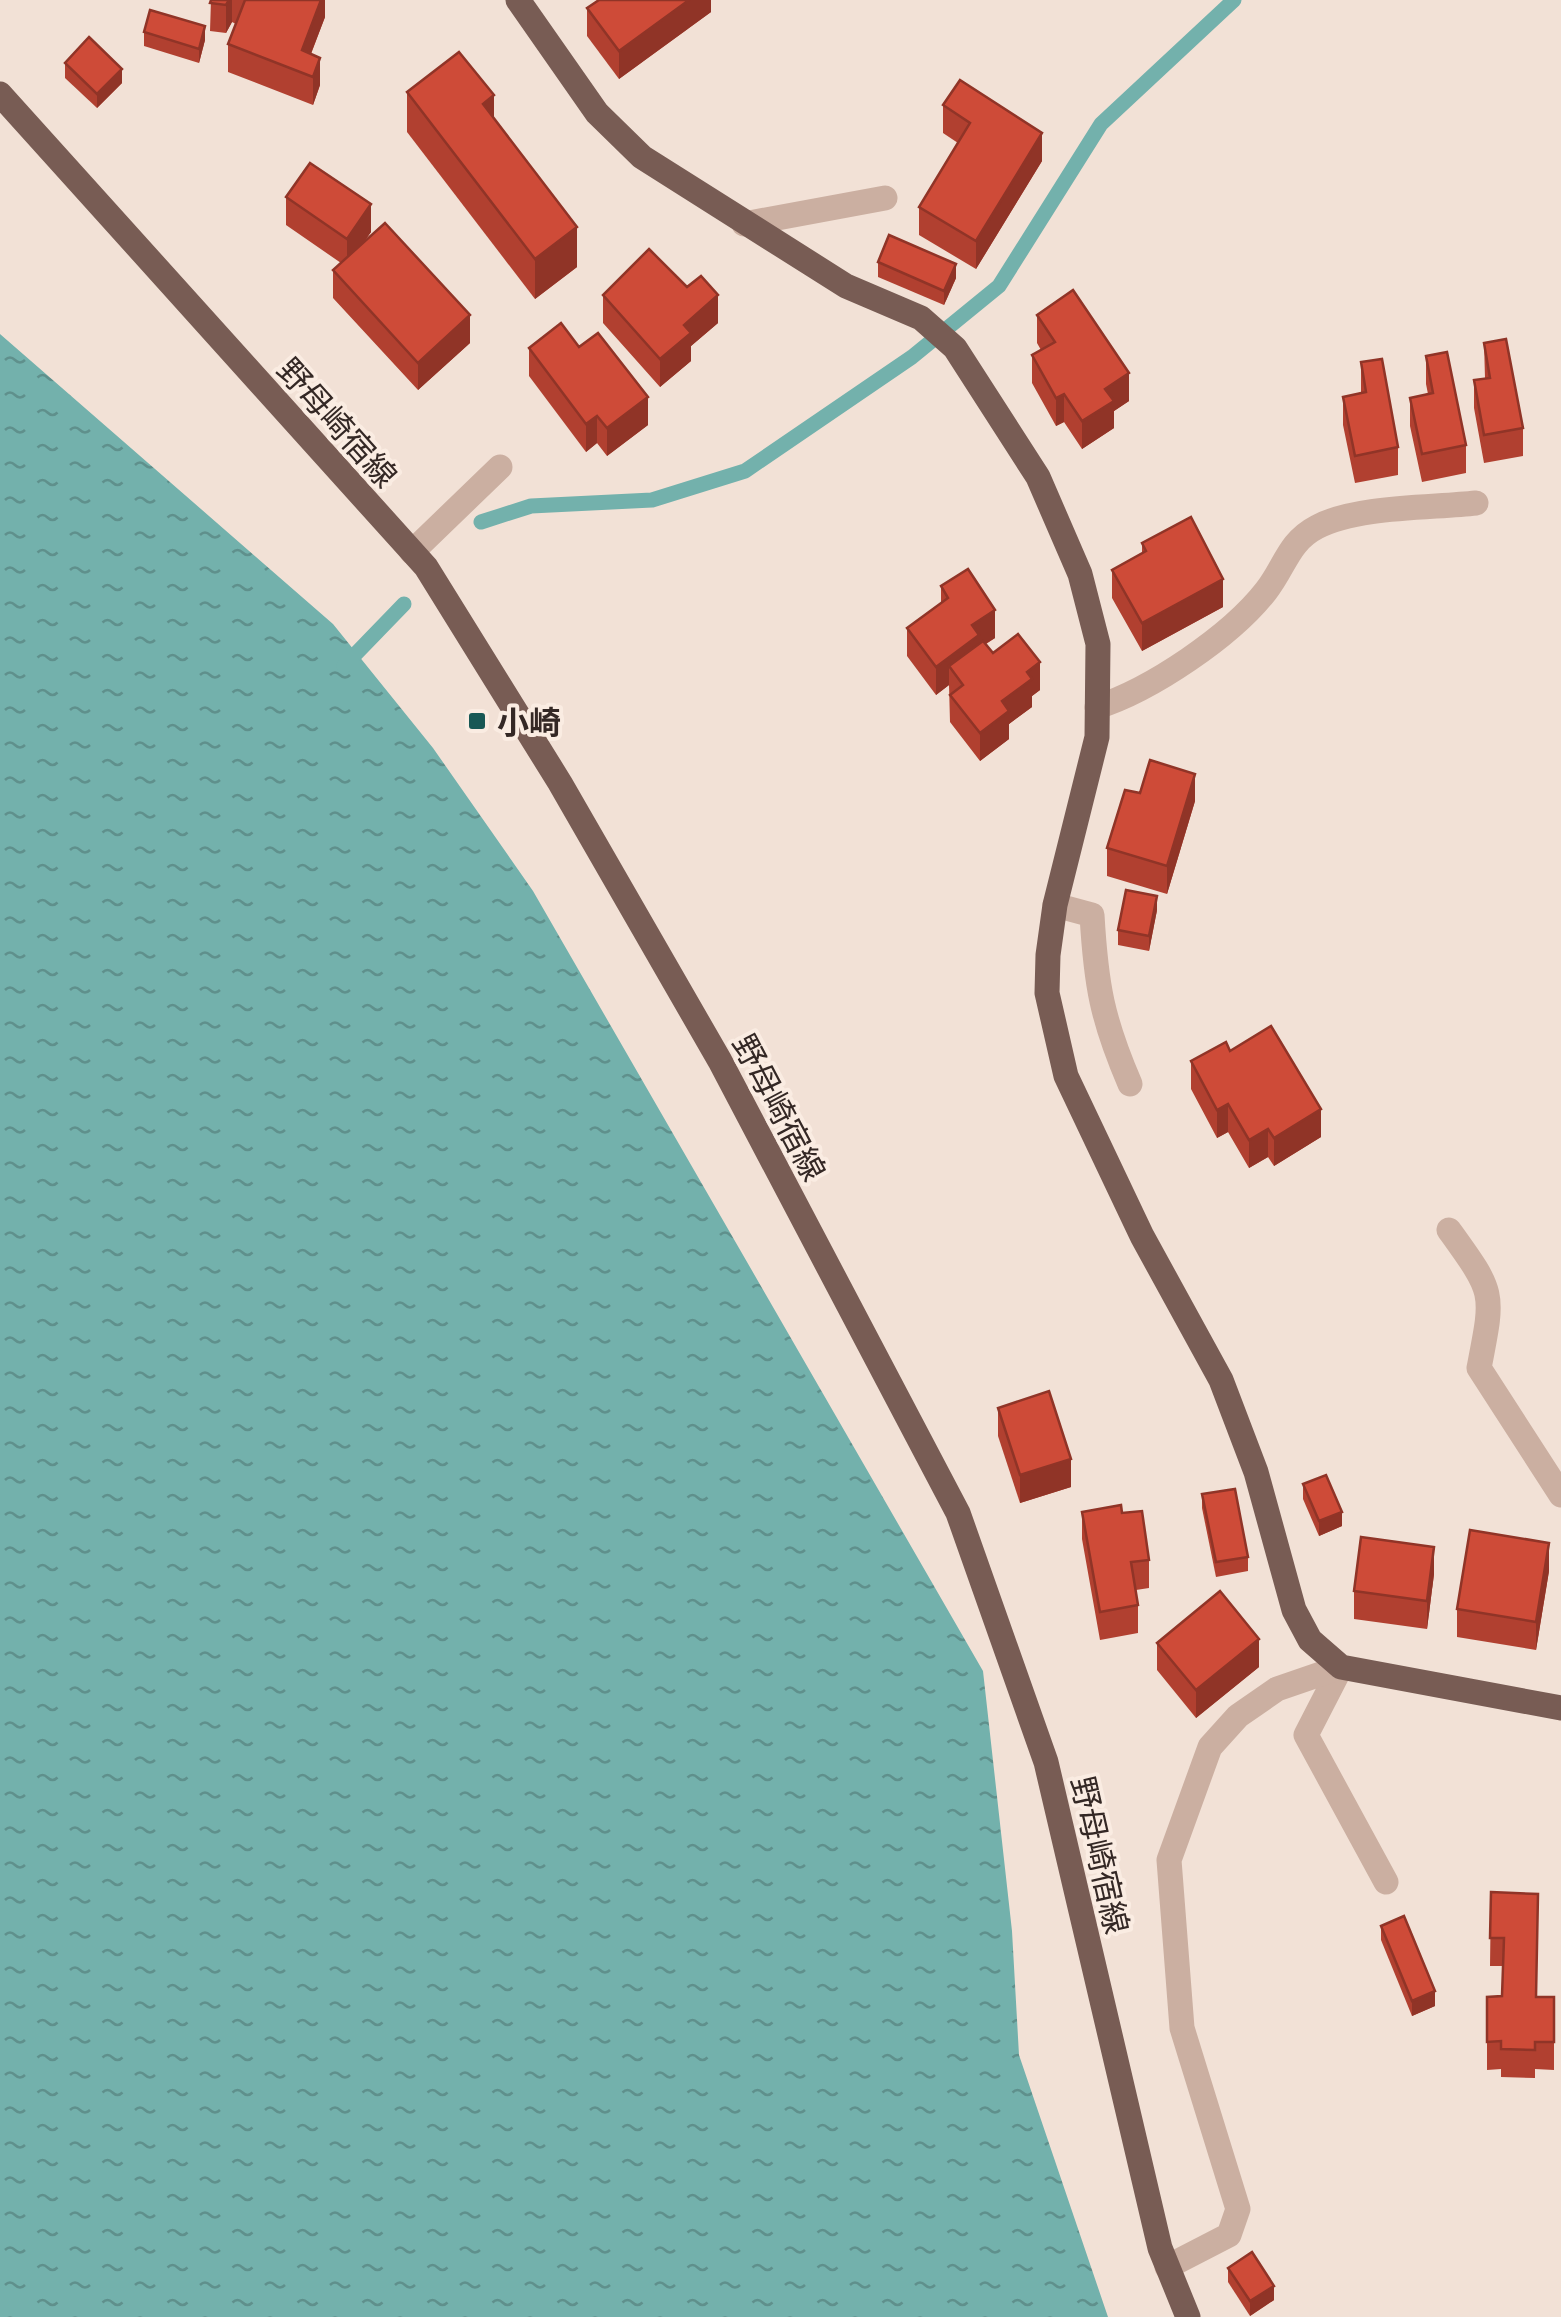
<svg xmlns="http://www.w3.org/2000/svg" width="1561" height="2317" font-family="Lato,'Noto Sans JP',sans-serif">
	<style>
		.water { fill: url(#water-ripples) }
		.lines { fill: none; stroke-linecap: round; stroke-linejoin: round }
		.stream { stroke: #73b1ac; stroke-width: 15 }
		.service { stroke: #cbafa1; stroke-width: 25 }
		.minor { stroke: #cbafa1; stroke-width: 25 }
		.primary { stroke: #785c54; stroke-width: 25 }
		.wall { fill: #b14030 }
		.shaded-wall { fill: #903427 }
		.building { fill: #ce4b38; stroke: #903427; stroke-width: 2.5 }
		.poi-dot { fill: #185855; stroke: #faece2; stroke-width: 4 }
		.labels { text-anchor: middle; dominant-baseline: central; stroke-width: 8; stroke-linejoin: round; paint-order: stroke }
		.street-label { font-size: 32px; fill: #342825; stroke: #faece2 }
		.poi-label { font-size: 32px; font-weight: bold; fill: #342825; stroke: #faece2; text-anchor: start }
	</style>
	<defs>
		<pattern id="water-ripples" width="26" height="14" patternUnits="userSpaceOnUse" patternTransform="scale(2.5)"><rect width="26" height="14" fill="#73b1ac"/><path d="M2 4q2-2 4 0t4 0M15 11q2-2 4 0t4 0" fill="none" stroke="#5f908c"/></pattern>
	</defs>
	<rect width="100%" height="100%" fill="#f2e1d6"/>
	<!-- water -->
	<polygon class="water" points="0,334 333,624 433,748 533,891 983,1671 1012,1931 1019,2055 1108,2317 0,2317"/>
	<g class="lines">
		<!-- stream -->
		<g class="stream">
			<polyline points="481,522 531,506 652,500 745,471 912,357 999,286 1101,124 1234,0"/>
			<polyline points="344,666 404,604"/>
		</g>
		<!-- service -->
		<polyline class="service" points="1341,1667 1306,1735 1386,1882"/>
		<!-- minor -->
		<g class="minor">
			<polyline points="744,224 885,198"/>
			<polyline points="412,552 500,467"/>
			<path d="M1097,707C1151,690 1231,636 1266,591C1285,567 1288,542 1317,527C1356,506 1431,508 1476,503"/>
			<path d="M1055,905L1092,915C1096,985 1102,1019 1130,1084"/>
			<path d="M1449,1230C1495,1294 1494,1291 1479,1368L1561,1495"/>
			<polyline points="1167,2267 1229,2235 1238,2209 1182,2028 1169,1860 1210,1747 1238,1716 1277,1689 1341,1667"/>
		</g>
		<!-- primary -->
		<g class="primary">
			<polyline points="518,0 597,113 642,157 846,286 921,318 955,348 1038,477 1080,574 1098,644 1097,737 1055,905 1048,955 1047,993 1066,1076 1142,1236 1221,1380 1256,1472 1294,1610 1310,1640 1341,1667 1561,1708"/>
			<polyline points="0,94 426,567 560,783 720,1061 958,1513 1046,1762 1160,2248 1188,2317"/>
		</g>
	</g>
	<!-- wall -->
	<g class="wall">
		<polygon points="211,0 325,0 325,17 311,54 320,85 313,105 228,72 228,44 236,24 232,22 226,33 210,31"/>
		<polygon points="711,0 711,12 619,79 587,36 587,8"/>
		<polygon points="144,32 205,40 199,63 144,46"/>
		<polygon points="65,63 122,83 97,108 65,78"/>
		<polygon points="407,92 494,118 577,267 535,299 407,132"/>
		<polygon points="943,105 1042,161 976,269 919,235 919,207 958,143 943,133"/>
		<polygon points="286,197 371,232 363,243 470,343 418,390 333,298 333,270 341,263 286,225"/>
		<polygon points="878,262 956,278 944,305 878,277"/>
		<polygon points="603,295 718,323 691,346 691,361 660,387 603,323"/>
		<polygon points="1037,315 1129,401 1114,411 1114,428 1082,449 1064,422 1056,426 1032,383 1032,355 1041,350 1037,343"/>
		<polygon points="1484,343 1523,428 1523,456 1484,463 1474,408 1474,380 1485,378"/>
		<polygon points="579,347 648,425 607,456 597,443 586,452 529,376 529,348"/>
		<polygon points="1426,356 1466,445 1466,473 1422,482 1410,426 1410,398 1428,394 1426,384"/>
		<polygon points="1361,362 1398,447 1398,475 1355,483 1343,425 1343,397 1361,393"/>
		<polygon points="1142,543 1223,607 1142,651 1112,598 1112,570 1142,553"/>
		<polygon points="941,586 995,638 986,644 993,653 1040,690 1032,696 1032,707 1009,724 1009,739 980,761 950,722 949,685 936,695 907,656 907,628 941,603"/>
		<polygon points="1140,793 1195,801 1167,894 1107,876 1107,848"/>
		<polygon points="1157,910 1149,951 1118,945 1118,930"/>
		<polygon points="1230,1051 1321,1137 1274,1166 1268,1157 1249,1168 1228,1132 1217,1138 1191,1089 1191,1061"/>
		<polygon points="998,1408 1071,1487 1020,1503 998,1436"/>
		<polygon points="1303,1484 1342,1526 1319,1536 1303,1499"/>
		<polygon points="1202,1494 1248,1557 1248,1571 1216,1577 1202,1508"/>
		<polygon points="1082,1512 1122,1513 1149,1560 1149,1588 1136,1590 1138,1605 1138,1633 1100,1640 1082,1539"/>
		<polygon points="1549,1571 1536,1650 1457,1637 1457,1609"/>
		<polygon points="1434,1574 1427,1629 1354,1619 1354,1591"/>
		<polygon points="1157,1643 1259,1667 1196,1718 1157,1670"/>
		<polygon points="1491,1892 1536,1997 1554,1997 1554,2070 1535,2069 1535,2078 1501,2077 1501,2069 1487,2070 1487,1997 1502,1996 1503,1966 1490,1966"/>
		<polygon points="1381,1926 1435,2006 1412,2016 1381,1940"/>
		<polygon points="1228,2268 1274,2300 1250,2316 1228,2282"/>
	</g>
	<!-- shaded-wall -->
	<g class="shaded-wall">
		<polygon points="229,0 232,0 232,22 226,33 226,5"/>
		<polygon points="321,0 325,0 325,17 303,74 302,50"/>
		<polygon points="689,0 711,0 711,12 619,79 619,51"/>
		<polygon points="205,26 205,40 199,63 199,49"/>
		<polygon points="320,58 320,85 313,105 313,77"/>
		<polygon points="122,69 122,83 97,108 97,94"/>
		<polygon points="494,95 494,135 483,104"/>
		<polygon points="1042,133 1042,161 976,269 976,241"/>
		<polygon points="371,204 371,232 347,266 347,239"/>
		<polygon points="577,227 577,267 535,299 535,259"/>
		<polygon points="956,264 956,278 944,305 944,291"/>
		<polygon points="718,295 718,323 691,346 691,361 660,387 660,359 684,325"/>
		<polygon points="470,315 470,343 418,390 418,363"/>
		<polygon points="1129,373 1129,401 1114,411 1114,428 1082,449 1082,421 1105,389"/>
		<polygon points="1064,394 1064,422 1056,426 1056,398"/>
		<polygon points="648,397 648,425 607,456 607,428"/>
		<polygon points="597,416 597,443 586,452 586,424"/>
		<polygon points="1223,579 1223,607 1142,651 1142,623"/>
		<polygon points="995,610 995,638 949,666 949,685 936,695 936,667 972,625"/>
		<polygon points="1040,662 1040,690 1032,696 1032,707 1009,724 1009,739 980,761 980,733 1002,701 1027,672"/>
		<polygon points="1195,774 1195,801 1167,894 1167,866"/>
		<polygon points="1157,896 1157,910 1149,951 1149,936"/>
		<polygon points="1228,1104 1228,1132 1217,1138 1217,1110"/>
		<polygon points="1321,1109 1321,1137 1274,1166 1274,1138"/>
		<polygon points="1268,1129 1268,1157 1249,1168 1249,1140"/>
		<polygon points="1071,1459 1071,1487 1020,1503 1020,1475"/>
		<polygon points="1342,1512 1342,1526 1319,1536 1319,1521"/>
		<polygon points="1549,1543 1549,1571 1536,1650 1536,1622"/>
		<polygon points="1434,1547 1434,1574 1427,1629 1427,1601"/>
		<polygon points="1259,1639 1259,1667 1196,1718 1196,1690"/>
		<polygon points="1435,1991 1435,2006 1412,2016 1412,2001"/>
		<polygon points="1274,2286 1274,2300 1250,2316 1250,2301"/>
	</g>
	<!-- building -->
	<g class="building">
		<polygon points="211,0 229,0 226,5 210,3"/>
		<polygon points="245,0 321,0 302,50 320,58 313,77 228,44"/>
		<polygon points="599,0 689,0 619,51 587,8"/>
		<polygon points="150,10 205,26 199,49 144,32"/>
		<polygon points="89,37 122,69 97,94 65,63"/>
		<polygon points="459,52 494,95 483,104 577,227 535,259 407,92"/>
		<polygon points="960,80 1042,133 976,241 919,207 970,123 943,105"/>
		<polygon points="310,163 371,204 347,239 286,197"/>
		<polygon points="385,223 470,315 418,363 333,270"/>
		<polygon points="889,235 956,264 944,291 878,262"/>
		<polygon points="649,249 687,287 701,276 718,295 684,325 691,333 660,359 603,295"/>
		<polygon points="1073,290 1129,373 1105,389 1114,401 1082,421 1064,394 1056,398 1032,355 1055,342 1037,315"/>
		<polygon points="561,323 579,347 598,333 648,397 607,428 597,416 586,424 529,348"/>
		<polygon points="1506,339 1523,428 1484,435 1474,380 1490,378 1484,343"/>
		<polygon points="1447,352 1466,445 1422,454 1410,398 1433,393 1426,356"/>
		<polygon points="1382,359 1398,447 1355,456 1343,397 1366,392 1361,362"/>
		<polygon points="1191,517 1223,579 1142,623 1112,570 1146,551 1142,543"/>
		<polygon points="968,569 995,610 972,625 979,635 936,667 907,628 948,598 941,586"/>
		<polygon points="1018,634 1040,662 1027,672 1032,679 1002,701 1009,711 980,733 950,695 963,685 949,666 983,641 993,653"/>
		<polygon points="1150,760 1195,774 1167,866 1107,848 1125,790 1140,793"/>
		<polygon points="1126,890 1157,896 1149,936 1118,930"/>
		<polygon points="1271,1026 1321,1109 1274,1138 1268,1129 1249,1140 1228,1104 1217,1110 1191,1061 1226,1042 1230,1051"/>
		<polygon points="1049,1391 1071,1459 1020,1475 998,1408"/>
		<polygon points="1326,1475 1342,1512 1319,1521 1303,1484"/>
		<polygon points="1235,1489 1248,1557 1216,1562 1202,1494"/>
		<polygon points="1121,1505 1122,1513 1142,1511 1149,1560 1131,1562 1138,1605 1100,1612 1082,1512"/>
		<polygon points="1470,1530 1549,1543 1536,1622 1457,1609"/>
		<polygon points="1361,1537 1434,1547 1427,1601 1354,1591"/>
		<polygon points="1220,1591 1259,1639 1196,1690 1157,1643"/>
		<polygon points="1491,1892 1538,1894 1536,1997 1554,1997 1554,2042 1535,2042 1535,2050 1501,2049 1501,2041 1487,2042 1487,1997 1502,1996 1504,1938 1490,1938"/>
		<polygon points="1404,1916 1435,1991 1412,2001 1381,1926"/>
		<polygon points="1252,2252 1274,2286 1250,2301 1228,2268"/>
	</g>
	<!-- markers -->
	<rect class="poi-dot" x="467" y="711" width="20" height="20" rx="5"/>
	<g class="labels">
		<!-- street labels -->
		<g class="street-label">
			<text transform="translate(338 422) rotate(48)">野母崎宿線</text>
			<text transform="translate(780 1107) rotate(62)">野母崎宿線</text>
			<text transform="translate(1101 1855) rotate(77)">野母崎宿線</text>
		</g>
		<!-- poi labels -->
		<g class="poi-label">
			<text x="497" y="721">小崎</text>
		</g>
	</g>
</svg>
